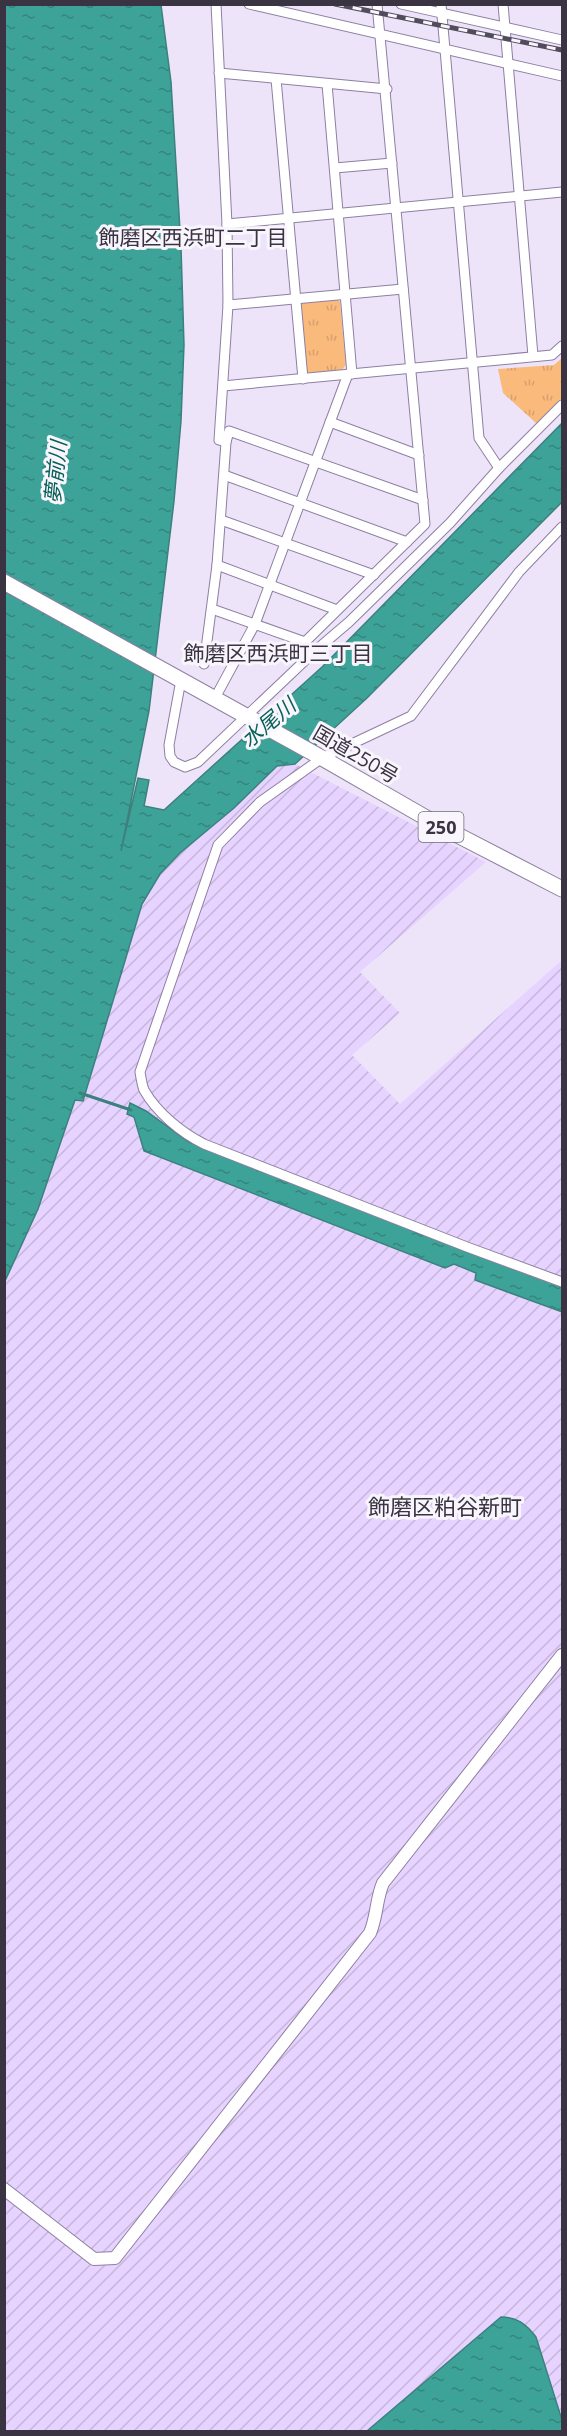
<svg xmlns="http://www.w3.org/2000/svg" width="567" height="2436" font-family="'Open Sans','Noto Sans JP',sans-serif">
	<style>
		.industrial { fill: url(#industrial-furrows) }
		.grass { fill: url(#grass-tufts) }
		.water { fill: url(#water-ripples); stroke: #3c817e; stroke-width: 1.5 }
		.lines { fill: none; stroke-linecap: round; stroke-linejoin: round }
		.stream { stroke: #3c817e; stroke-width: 3 }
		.minor-casing { stroke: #8e7fa1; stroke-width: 11 }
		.tertiary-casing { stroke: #8e7fa1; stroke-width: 14 }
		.trunk-casing { stroke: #8e7fa1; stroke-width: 17 }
		.minor { stroke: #fff; stroke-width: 9 }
		.tertiary { stroke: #fff; stroke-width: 12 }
		.trunk { stroke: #fff; stroke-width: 15 }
		.rail-casing { stroke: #534c5c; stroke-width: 5 }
		.rail { stroke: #f8f5fc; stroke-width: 3; stroke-dasharray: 9; stroke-linecap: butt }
		.labels { text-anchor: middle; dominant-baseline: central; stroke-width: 6; stroke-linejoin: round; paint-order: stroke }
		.shield { fill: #f8f5fc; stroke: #726d7a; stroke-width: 1.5 }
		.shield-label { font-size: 18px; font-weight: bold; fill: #393342 }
		.street-label { font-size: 20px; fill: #393342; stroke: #f8f5fc }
		.neighbourhood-label { font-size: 21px; fill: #393342; stroke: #f8f5fc }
		.water-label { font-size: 21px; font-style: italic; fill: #076057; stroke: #f8f5fc }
		.quarter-label { font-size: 22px; fill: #393342; stroke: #f8f5fc }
	</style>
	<defs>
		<pattern id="industrial-furrows" width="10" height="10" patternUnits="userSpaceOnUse" patternTransform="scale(1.5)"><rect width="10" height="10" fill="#e6d3ff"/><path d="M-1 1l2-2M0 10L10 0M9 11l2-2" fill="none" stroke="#c6b6dc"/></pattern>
		<pattern id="grass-tufts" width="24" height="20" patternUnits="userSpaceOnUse" patternTransform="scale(1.5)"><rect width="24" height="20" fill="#faba7b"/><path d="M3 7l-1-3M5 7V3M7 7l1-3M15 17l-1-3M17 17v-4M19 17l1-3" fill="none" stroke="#d7a06c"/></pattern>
		<pattern id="water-ripples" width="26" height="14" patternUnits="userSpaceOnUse" patternTransform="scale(1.5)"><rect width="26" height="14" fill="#3da398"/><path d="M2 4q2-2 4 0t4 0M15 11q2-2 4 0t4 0" fill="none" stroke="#34857e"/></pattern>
	</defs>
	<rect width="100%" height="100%" fill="#ede4fa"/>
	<!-- industrial -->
	<polygon class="industrial" points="295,764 486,862 360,972 400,1013 352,1055 400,1104 562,960 562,1285 189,1142 146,1111 130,1103 127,1114 133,1117 144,1151 444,1268 454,1264 476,1273 475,1280 562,1313 562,2420 536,2337 511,2317 501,2317 367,2431 5,2432 5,1281 38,1209 75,1099 83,1100 142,904 149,890 160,874 180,853 234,808 277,766"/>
	<!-- grass -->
	<g class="grass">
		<polygon points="337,299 340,302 346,365 342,370 309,373 305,370 300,306 303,301"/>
		<polygon points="562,358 562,399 537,424 503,393 498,369 554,365"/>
	</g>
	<!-- water -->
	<g class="water">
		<polygon points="5,5 161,5 171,82 181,247 184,345 181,421 174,501 149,711 121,851 138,778 149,780 144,806 164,810 322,667 562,423 562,502 367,698 295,764 277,766 234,808 180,853 160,874 142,904 83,1101 75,1100 38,1209 5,1281"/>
		<polygon points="130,1103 146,1111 189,1142 562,1285 562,1312 475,1280 476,1273 454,1264 445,1268 144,1151 134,1117 127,1114"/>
		<path d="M501,2317C517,2317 526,2324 536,2337L562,2420V2431H367Z"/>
	</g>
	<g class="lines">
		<!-- stream -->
		<polyline class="stream" points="80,1093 131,1110"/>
		<!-- minor casing -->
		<g class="minor-casing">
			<g id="minor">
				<polyline points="216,4 227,224 228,305 219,440 226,442"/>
				<polyline points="249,4 562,76"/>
				<polyline points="401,4 562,40"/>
				<polyline points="441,4 479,438 499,468"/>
				<polyline points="503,4 533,356"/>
				<polyline points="219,73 387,89"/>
				<polyline points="276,79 303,379"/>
				<polyline points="327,84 352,374"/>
				<polyline points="335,168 392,163"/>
				<polyline points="227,224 562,192"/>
				<polyline points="228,305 403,289"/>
				<polyline points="223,386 552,355 562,346"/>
				<polyline points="330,422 419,455"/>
				<polyline points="224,475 407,542"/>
				<polyline points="221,520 374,575"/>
				<path d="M562,527L519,572L411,716L322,758L260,802L218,845L140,1072C141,1078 142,1085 144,1090C157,1113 182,1133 204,1144L467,1247L562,1282"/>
				<polyline points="217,565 337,610"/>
				<polyline points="212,609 305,642 425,524 377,4"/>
				<polyline points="204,664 217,565 226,442 229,431 423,500"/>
				<polyline points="181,680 169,745 170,756 174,762 185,767 198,762 315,651 349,622 450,523 499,468 562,405"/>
				<polyline points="215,698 255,624 348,374"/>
			</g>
		</g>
		<!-- tertiary casing -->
		<g class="tertiary-casing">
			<path id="tertiary" d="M4,2189L94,2259L115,2258L370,1933C377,1917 376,1899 383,1883L562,1655"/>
		</g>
		<!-- trunk casing -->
		<g class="trunk-casing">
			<polyline id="trunk" points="4,582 322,758 442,827 562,889"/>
		</g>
		<!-- minor -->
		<use href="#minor" class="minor"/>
		<!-- tertiary -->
		<use href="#tertiary" class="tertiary"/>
		<!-- trunk -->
		<use href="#trunk" class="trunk"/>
		<!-- rail casing -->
		<g class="rail-casing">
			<polyline id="rail" points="335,4 562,50"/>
		</g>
		<!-- rail -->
		<use href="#rail" class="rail"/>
	</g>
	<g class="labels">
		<!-- shield labels -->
		<rect class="shield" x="418.5" y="812" width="45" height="30" rx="4.5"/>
		<g class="shield-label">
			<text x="441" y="827">250</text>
		</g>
		<!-- street labels -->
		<g class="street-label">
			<text transform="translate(356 754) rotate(30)">国道250号</text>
		</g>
		<!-- neighbourhood labels -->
		<g class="neighbourhood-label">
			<text x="193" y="237">飾磨区西浜町二丁目</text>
			<text x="278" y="653">飾磨区西浜町三丁目</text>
		</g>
		<!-- water labels -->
		<g class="water-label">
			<text transform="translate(55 472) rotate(-84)">夢前川</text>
			<text transform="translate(268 722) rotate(-40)">水尾川</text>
		</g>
		<!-- quarter labels -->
		<g class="quarter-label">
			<text x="445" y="1506">飾磨区粕谷新町</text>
		</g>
	</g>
	<!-- border -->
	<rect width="567" height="2436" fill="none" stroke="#393342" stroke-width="12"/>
</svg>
